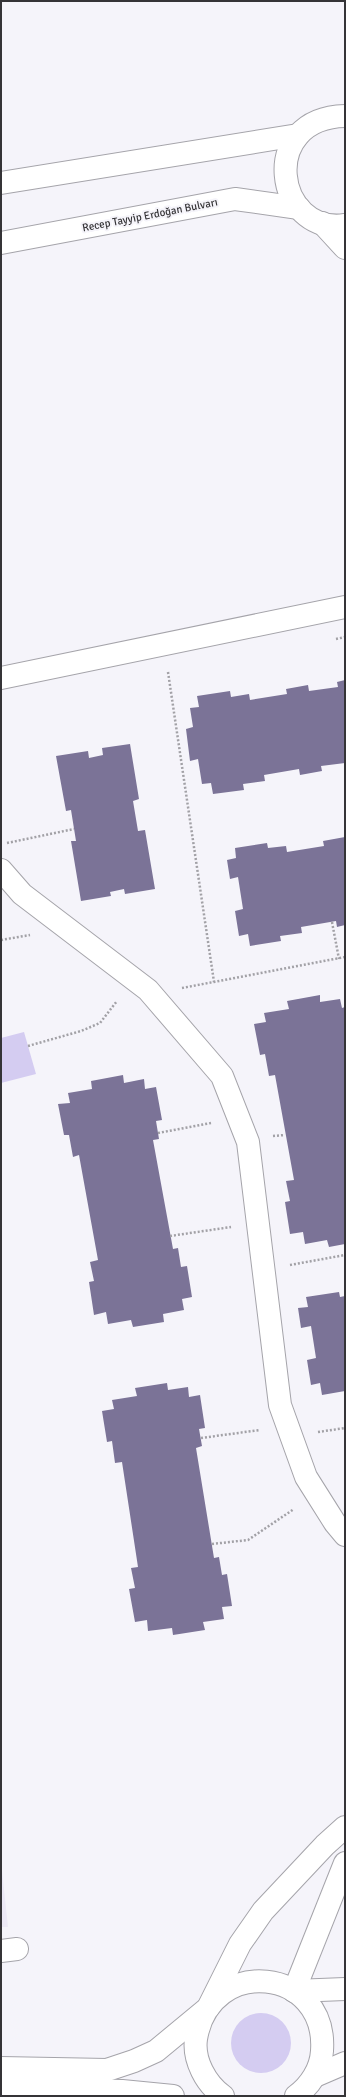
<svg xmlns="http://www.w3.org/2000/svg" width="346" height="2097" font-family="Signika,sans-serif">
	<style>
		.built { fill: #ece9f6 }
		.green { fill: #d4ccf1 }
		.building { fill: #7b7397 }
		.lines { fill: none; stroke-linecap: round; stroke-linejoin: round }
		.minor-casing { stroke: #a5a4aa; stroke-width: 24 }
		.major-casing { stroke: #a5a4aa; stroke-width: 24 }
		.path { stroke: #a2a1a6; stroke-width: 2.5; stroke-dasharray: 2 2; stroke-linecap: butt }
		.minor { stroke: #fff; stroke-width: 22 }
		.major { stroke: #fff; stroke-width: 22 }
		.labels { text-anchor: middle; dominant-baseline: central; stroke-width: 4; stroke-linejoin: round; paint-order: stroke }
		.street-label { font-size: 11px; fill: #353437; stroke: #f5f4fa }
	</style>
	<rect width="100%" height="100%" fill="#f5f4fa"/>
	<!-- built -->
	<polygon class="built" points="1,1861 8,1927 1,1927"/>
	<!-- green -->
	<g class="green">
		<polygon points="24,1032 36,1074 1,1083 1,1038"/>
		<circle cx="261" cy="2043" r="30"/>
	</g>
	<!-- building -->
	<g class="building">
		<polygon points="345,680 345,763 321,766 322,771 300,775 299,769 264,775 265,781 243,784 244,790 213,794 211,783 202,784 198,759 190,761 186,729 193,727 190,708 199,707 197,696 230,691 231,697 249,694 250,700 287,694 286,689 308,685 309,691 338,687 337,682"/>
		<polygon points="130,744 139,799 133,801 138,831 145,830 155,889 125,894 124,889 110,892 111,896 81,901 71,841 76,841 71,810 66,811 56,756 88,751 89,758 103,755 102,748"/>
		<polygon points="345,837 345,925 337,927 336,921 301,927 302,933 280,936 281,941 250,946 248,934 239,936 235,911 243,909 238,877 230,879 227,860 236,858 235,848 267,843 268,848 286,846 287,852 324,846 323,841"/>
		<polygon points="320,995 320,1002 340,999 342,1008 345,1007 345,1244 329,1247 327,1240 305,1244 303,1232 290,1234 285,1202 290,1201 286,1181 294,1180 275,1075 269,1076 265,1054 260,1055 254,1024 266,1022 264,1013 289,1009 287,1001"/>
		<polygon points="123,1075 124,1083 144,1079 145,1089 156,1087 162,1120 156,1121 159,1139 153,1140 173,1249 178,1248 181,1267 187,1266 192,1297 182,1299 184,1310 163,1314 164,1322 133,1327 131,1320 108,1324 106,1312 94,1315 89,1282 94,1281 90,1262 98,1260 79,1155 73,1157 69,1135 64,1135 58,1104 70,1103 68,1093 92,1089 91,1081"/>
		<polygon points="339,1292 340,1297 345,1296 345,1391 322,1395 320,1383 311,1385 307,1360 316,1358 311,1326 301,1328 298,1308 308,1307 306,1297"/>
		<polygon points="167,1383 168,1390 188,1387 189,1397 200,1395 205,1428 199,1429 202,1446 196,1448 214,1558 219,1557 222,1575 227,1574 232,1606 222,1607 224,1619 203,1622 205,1630 173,1635 172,1628 148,1631 147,1620 135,1622 129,1589 135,1588 131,1568 138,1567 122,1462 115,1463 112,1441 107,1442 102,1411 114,1409 112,1400 137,1396 135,1388"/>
	</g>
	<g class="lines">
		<!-- minor casing -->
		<g class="minor-casing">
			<g id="minor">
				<polyline points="1,183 298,135"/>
				<polyline points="322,223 345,248"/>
				<polyline points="1,243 235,199 299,208"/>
				<polyline points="1,678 345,607"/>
				<polyline points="1,870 22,894 148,990 222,1076 248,1142 280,1405 306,1477 335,1523 345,1535"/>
				<polyline points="1,1951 17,1949"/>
				<polyline points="294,1991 345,1863"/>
				<polyline points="1,2068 107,2070 134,2061 156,2051 208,2008 240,1944 263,1911 325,1845 345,1827"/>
				<polyline points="1,2088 122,2091 173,2096"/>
			</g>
		</g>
		<!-- major casing -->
		<g class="major-casing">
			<g id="major">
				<path d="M345,116C257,118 275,235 345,225"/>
				<polyline points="294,1991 345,1989"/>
				<polyline points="315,2076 345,2063"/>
				<path d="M223,2096C206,2084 193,2060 196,2039C210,1954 328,1967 322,2051C321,2069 310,2086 296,2096"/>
			</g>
		</g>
		<!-- path -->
		<g class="path">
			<polyline points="336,639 345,637"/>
			<polyline points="168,672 214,982"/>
			<polyline points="7,843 74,829"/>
			<polyline points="332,922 339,959"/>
			<polyline points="1,940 30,935"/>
			<polyline points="182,988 345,957"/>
			<polyline points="28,1046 81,1031 100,1023 117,1001"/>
			<polyline points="158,1133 211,1123"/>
			<polyline points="273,1136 285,1135"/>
			<polyline points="170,1236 231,1227"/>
			<polyline points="290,1265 345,1255"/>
			<polyline points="318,1432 345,1428"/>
			<polyline points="201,1438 260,1430"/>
			<polyline points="212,1544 248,1540 294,1509"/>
		</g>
		<!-- minor -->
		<use href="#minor" class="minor"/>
		<!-- major -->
		<use href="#major" class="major"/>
	</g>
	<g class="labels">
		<!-- street labels -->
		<g class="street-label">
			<text transform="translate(150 215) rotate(-11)">Recep Tayyip Erdoğan Bulvarı</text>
		</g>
	</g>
	<!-- border -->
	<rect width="346" height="2097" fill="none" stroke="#353437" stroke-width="4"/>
</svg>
